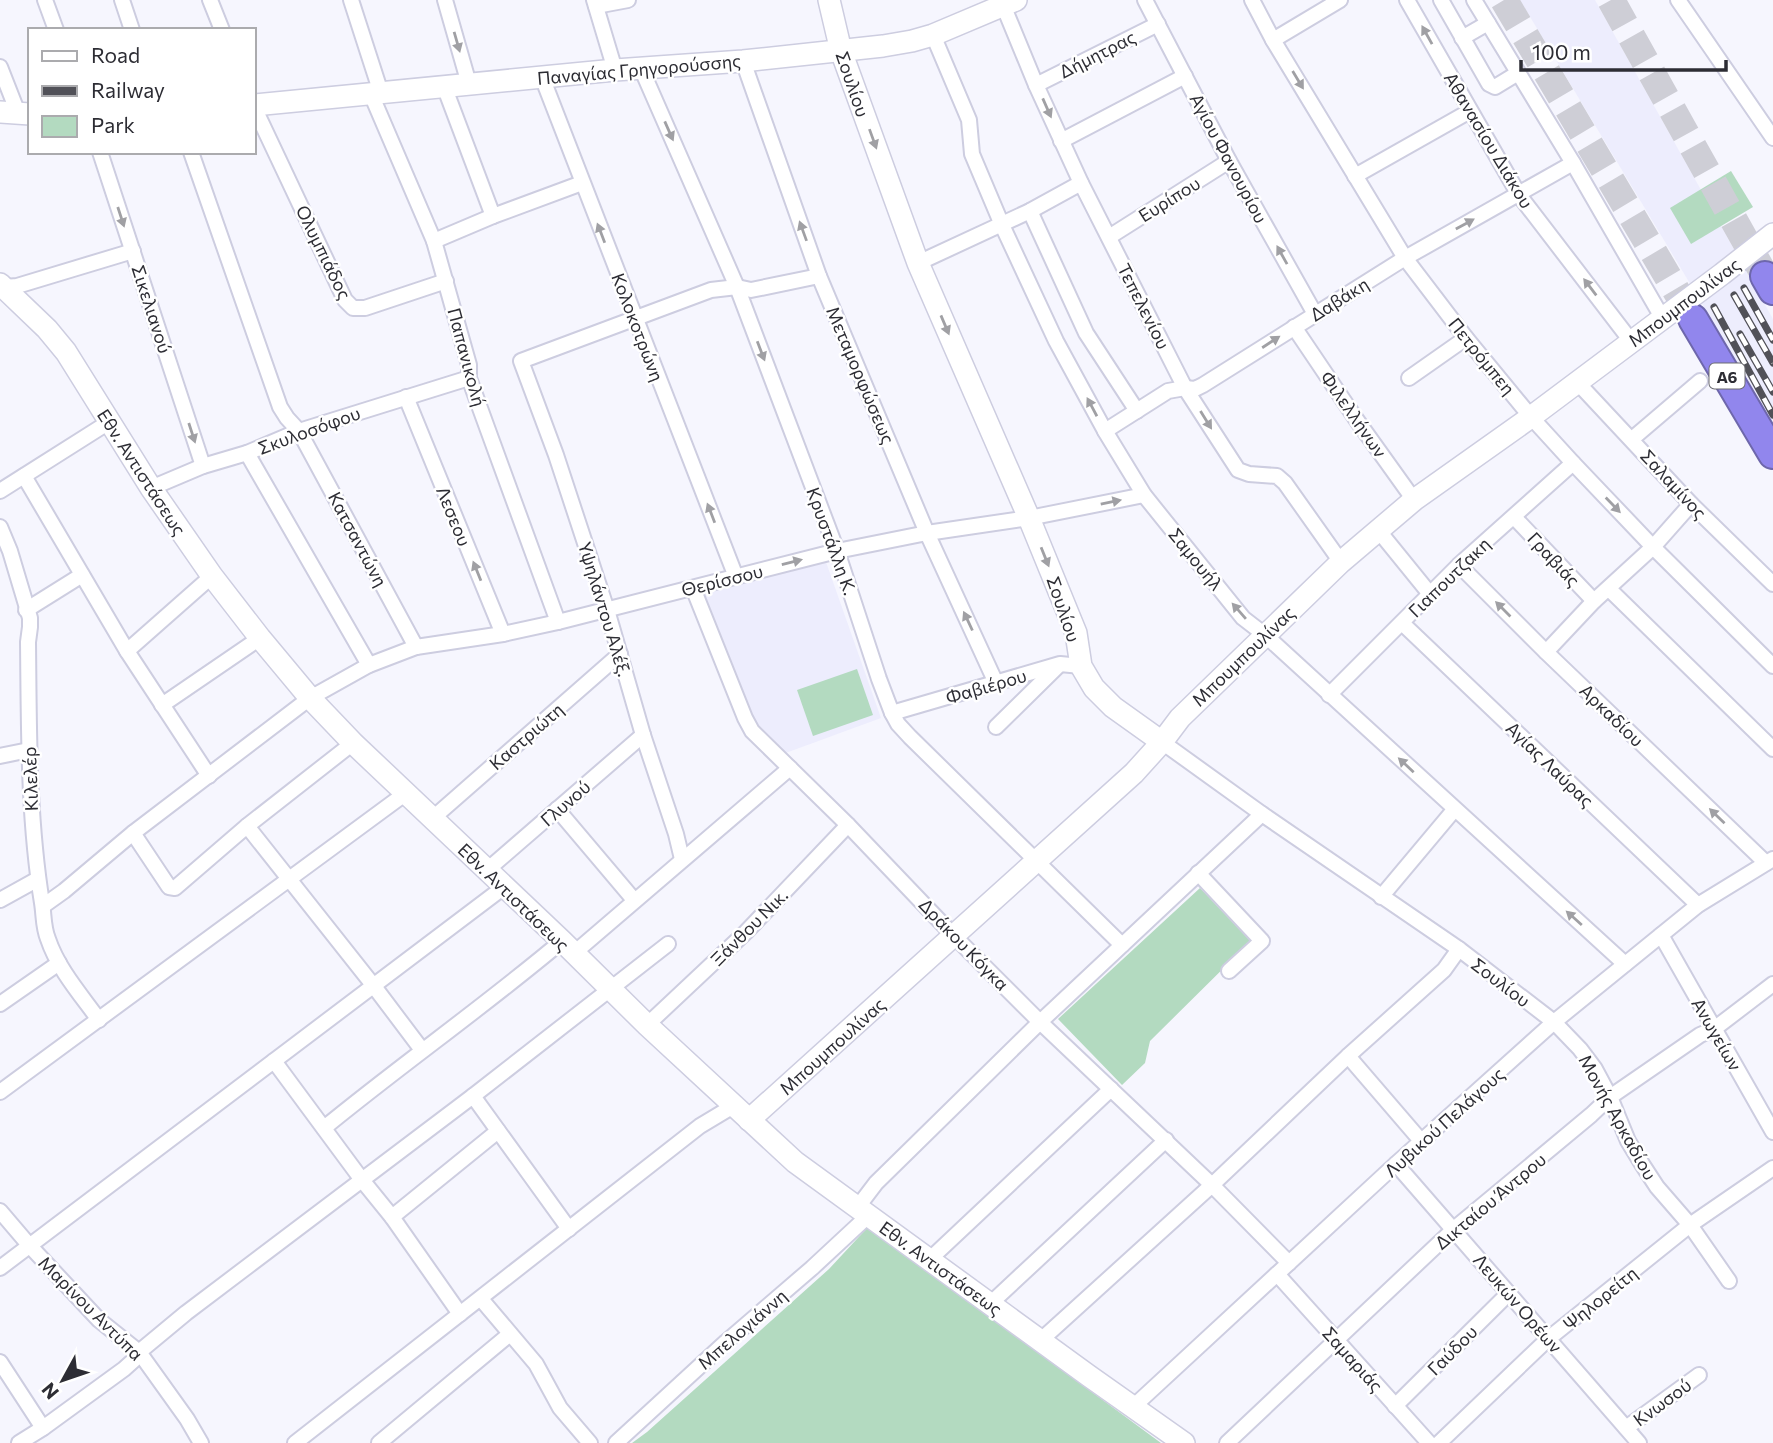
<svg xmlns="http://www.w3.org/2000/svg" width="1773" height="1443" font-family="Commissioner,sans-serif">
	<style>
		.built { fill: #ededfd }
		.green { fill: #b3dac0 }
		.lines { fill: none; stroke-linecap: round; stroke-linejoin: round }
		.highway-tunnel { stroke: #ceced6; stroke-width: 28; stroke-dasharray: 28 14; stroke-linecap: butt }
		.street-casing { stroke: #cdcde0; stroke-width: 18 }
		.secondary-casing { stroke: #cdcde0; stroke-width: 24 }
		.highway-casing { stroke: #6e67ac; stroke-width: 32 }
		.street { stroke: #fff; stroke-width: 14 }
		.secondary { stroke: #fff; stroke-width: 21 }
		.highway { stroke: #9186ed; stroke-width: 28 }
		.rail-casing { stroke: #515158; stroke-width: 7 }
		.rail { stroke: #fff; stroke-width: 4.5; stroke-dasharray: 13; stroke-linecap: butt }
		.oneway { fill: #a0a0a4 }
		.labels { text-anchor: middle; dominant-baseline: central; stroke-width: 5; stroke-linejoin: round; paint-order: stroke }
		.shield { fill: #fff; stroke: #6c6c71; stroke-width: 2 }
		.shield-label { font-size: 16px; font-weight: bold; fill: #2d2d34 }
		.street-label { font-size: 18px; fill: #2d2d34; stroke: #fff }
	</style>
	<rect width="100%" height="100%" fill="#f6f6fe"/>
	<!-- built -->
	<g class="built">
		<polygon points="1520,0 1595,0 1773,319 1773,422"/>
		<polygon points="826,562 881,718 783,754 754,727 701,594"/>
	</g>
	<!-- green -->
	<g class="green">
		<polygon points="1731,171 1753,207 1691,244 1670,208"/>
		<polygon points="857,669 873,715 813,736 797,690"/>
		<polygon points="1200,888 1251,941 1150,1041 1145,1063 1122,1085 1058,1019"/>
		<polygon points="868,1227 1161,1443 632,1443 647,1432 829,1269"/>
	</g>
	<g class="lines">
		<!-- highway-tunnel -->
		<g class="highway-tunnel">
			<polyline points="1504,0 1693,319"/>
			<polyline points="1611,0 1765,276"/>
		</g>
		<!-- street casing -->
		<g class="street-casing">
			<g id="street">
				<polyline points="45,0 56,30"/>
				<polyline points="122,0 132,30"/>
				<polyline points="210,0 222,30"/>
				<polyline points="351,0 381,93"/>
				<polyline points="445,0 469,84"/>
				<polyline points="594,0 615,70"/>
				<polyline points="1001,0 1036,85 1081,183 1185,388 1238,470 1249,474 1277,476 1285,483 1341,562"/>
				<polyline points="1145,0 1229,161 1315,314"/>
				<polyline points="1252,0 1273,40 1405,258 1466,338 1531,417 1573,463 1653,547 1773,666"/>
				<polyline points="1407,0 1519,195 1631,341"/>
				<polyline points="1441,0 1489,84 1495,87 1518,73"/>
				<polyline points="1474,0 1573,163 1663,319"/>
				<polyline points="1678,0 1773,138"/>
				<polyline points="596,6 628,0"/>
				<polyline points="933,35 969,120 972,154 1002,225 1056,341 1105,431 1144,495 1243,618 1265,635 1625,964"/>
				<polyline points="1462,38 1488,23"/>
				<polyline points="1273,40 1340,0"/>
				<polyline points="743,61 819,276 927,533 996,683"/>
				<polyline points="0,67 18,113"/>
				<polyline points="641,68 737,287 837,551 879,679 892,713 898,724 910,737 1122,945"/>
				<polyline points="542,77 736,577"/>
				<polyline points="1036,85 1158,24"/>
				<polyline points="444,86 493,216"/>
				<polyline points="371,94 434,241 469,365 469,378 558,622"/>
				<polyline points="254,107 345,300 353,308 365,308 446,281"/>
				<polyline points="1061,141 1185,76"/>
				<polyline points="100,152 203,466"/>
				<polyline points="191,152 280,407 287,418 299,431 416,647"/>
				<polyline points="1355,176 1470,111"/>
				<polyline points="1030,211 1086,333 1137,411"/>
				<polyline points="1109,237 1229,161"/>
				<polyline points="434,241 493,216 582,183"/>
				<polyline points="918,263 1030,211 1081,183"/>
				<polyline points="5,287 17,286 133,251"/>
				<polyline points="1294,327 1356,419 1414,500"/>
				<polyline points="1409,378 1466,338"/>
				<polyline points="1577,382 1691,504 1773,584"/>
				<polyline points="406,397 503,634"/>
				<polyline points="1105,431 1168,391 1185,388 1195,389 1203,385 1405,258 1573,163"/>
				<polyline points="1632,439 1700,381"/>
				<polyline points="247,453 369,665"/>
				<polyline points="24,476 127,651 209,776"/>
				<polyline points="151,488 203,466 247,453 299,431 469,378"/>
				<polyline points="0,491 109,422"/>
				<polyline points="1514,517 1594,601"/>
				<path d="M0,527L10,551L30,618V627L28,642C29,729 28,817 42,903C44,915 43,927 48,939C58,969 81,995 99,1020"/>
				<polyline points="1378,530 1430,594"/>
				<polyline points="1459,565 1546,652 1766,863"/>
				<polyline points="693,588 745,718 752,731 848,825 954,936 1040,1022 1212,1185 1289,1263"/>
				<polyline points="1609,589 1773,749"/>
				<polyline points="26,610 82,575"/>
				<polyline points="1402,623 1698,905"/>
				<polyline points="127,651 212,576"/>
				<polyline points="1546,652 1594,601 1653,547 1691,504"/>
				<polyline points="1329,695 1459,565 1573,463"/>
				<polyline points="162,705 260,638"/>
				<polyline points="892,713 1060,664 1081,666"/>
				<polyline points="996,727 1059,665"/>
				<polyline points="1162,742 1262,814 1459,949 1554,1022 1580,1049 1595,1069 1610,1097 1628,1141 1642,1164 1657,1187 1690,1225 1729,1281"/>
				<polyline points="0,756 29,750"/>
				<polyline points="557,809 634,900"/>
				<polyline points="433,818 620,654"/>
				<polyline points="247,826 373,985 422,1050"/>
				<polyline points="133,833 169,887 175,888 247,826 353,743"/>
				<polyline points="682,859 676,834 643,735 607,610 556,455 521,361 711,290 737,287 751,290 819,276"/>
				<polyline points="486,871 643,735"/>
				<polyline points="1198,873 1262,941 1229,971"/>
				<polyline points="1381,897 1454,810"/>
				<polyline points="0,900 38,879"/>
				<polyline points="43,906 64,891 133,833 310,698 369,665 416,647 503,634 558,622 837,551 927,533 1029,518 1144,495"/>
				<polyline points="1661,935 1773,1132"/>
				<polyline points="573,954 790,768"/>
				<polyline points="0,1004 59,963"/>
				<polyline points="647,1025 746,932 848,825"/>
				<polyline points="1348,1056 1422,1142"/>
				<polyline points="274,1061 362,1180 392,1217 460,1314"/>
				<polyline points="0,1092 406,793"/>
				<polyline points="473,1096 569,1229"/>
				<path d="M324,1128C402,1064 485,1006 562,941"/>
				<polyline points="1396,1164 1639,1443"/>
				<polyline points="857,1208 876,1183 1040,1022 1262,814"/>
				<polyline points="0,1211 29,1245 99,1320 139,1352 187,1419 201,1443"/>
				<polyline points="392,1217 498,1131"/>
				<polyline points="929,1260 1111,1089"/>
				<polyline points="0,1268 504,887"/>
				<polyline points="1277,1274 1429,1443"/>
				<polyline points="481,1299 536,1364 560,1408 590,1443"/>
				<polyline points="990,1304 1166,1140"/>
				<polyline points="1041,1340 1212,1185 1348,1056 1444,970 1459,949"/>
				<polyline points="0,1362 43,1428"/>
				<polyline points="1395,1406 1509,1293"/>
				<polyline points="1133,1407 1396,1164 1554,1022 1698,905 1773,859"/>
				<polyline points="1626,1428 1699,1375"/>
				<polyline points="19,1443 43,1428 124,1369 134,1360 139,1352 186,1313 473,1096 668,944"/>
				<polyline points="295,1443 700,1126 735,1105"/>
				<polyline points="379,1443 510,1334"/>
				<polyline points="616,1443 726,1342 812,1268 868,1216"/>
				<polyline points="1227,1443 1454,1229 1591,1115 1610,1097 1700,1035 1714,1029 1773,984"/>
				<polyline points="1439,1443 1548,1339 1690,1225 1773,1168"/>
			</g>
		</g>
		<!-- secondary casing -->
		<g class="secondary-casing">
			<g id="secondary">
				<polyline points="829,0 841,51 918,263 1029,518 1076,633 1081,666 1094,688 1113,707 1162,742"/>
				<polyline points="254,105 615,70 743,61 883,46 912,41 933,35 1016,0"/>
				<polyline points="0,112 30,114"/>
				<polyline points="0,284 47,329 66,352 151,488 212,576 260,638 310,698 353,743 562,941 647,1025 795,1162 1089,1376 1184,1443"/>
				<polyline points="749,1120 1134,773 1162,742 1180,718 1341,562 1414,500 1531,417 1722,274 1773,234"/>
			</g>
		</g>
		<!-- highway casing -->
		<g class="highway-casing">
			<g id="highway">
				<polyline points="1765,276 1773,290"/>
				<polyline points="1693,319 1773,454"/>
			</g>
		</g>
		<!-- street -->
		<use href="#street" class="street"/>
		<!-- secondary -->
		<use href="#secondary" class="secondary"/>
		<!-- highway -->
		<use href="#highway" class="highway"/>
		<!-- rail casing -->
		<g class="rail-casing">
			<g id="rail">
				<polyline points="1744,288 1773,340"/>
				<polyline points="1734,295 1773,363"/>
				<polyline points="1714,307 1773,415"/>
				<polyline points="1740,334 1773,392"/>
			</g>
		</g>
		<!-- rail -->
		<use href="#rail" class="rail"/>
	</g>
	<!-- one-way arrows -->
	<defs><path id="oneway-solid" d="M-6-.8H1V-3.2L6.5 0L1 3.2V.8H-6Z" transform="scale(1.75)"/></defs>
	<g class="oneway">
		<use href="#oneway-solid" transform="translate(1427 35) rotate(-119)"/>
		<use href="#oneway-solid" transform="translate(457 42) rotate(74)"/>
		<use href="#oneway-solid" transform="translate(1298 80) rotate(59)"/>
		<use href="#oneway-solid" transform="translate(1047 108) rotate(66)"/>
		<use href="#oneway-solid" transform="translate(669 131) rotate(66)"/>
		<use href="#oneway-solid" transform="translate(873 139) rotate(70)"/>
		<use href="#oneway-solid" transform="translate(121 217) rotate(72)"/>
		<use href="#oneway-solid" transform="translate(1465 224) rotate(-29)"/>
		<use href="#oneway-solid" transform="translate(803 231) rotate(-110)"/>
		<use href="#oneway-solid" transform="translate(601 233) rotate(-111)"/>
		<use href="#oneway-solid" transform="translate(1282 255) rotate(-119)"/>
		<use href="#oneway-solid" transform="translate(1590 287) rotate(-127)"/>
		<use href="#oneway-solid" transform="translate(945 325) rotate(67)"/>
		<use href="#oneway-solid" transform="translate(1271 342) rotate(-33)"/>
		<use href="#oneway-solid" transform="translate(761 351) rotate(69)"/>
		<use href="#oneway-solid" transform="translate(1092 407) rotate(-118)"/>
		<use href="#oneway-solid" transform="translate(1206 420) rotate(58)"/>
		<use href="#oneway-solid" transform="translate(192 433) rotate(72)"/>
		<use href="#oneway-solid" transform="translate(1111 502) rotate(-12)"/>
		<use href="#oneway-solid" transform="translate(1613 505) rotate(46)"/>
		<use href="#oneway-solid" transform="translate(711 513) rotate(-111)"/>
		<use href="#oneway-solid" transform="translate(1045 557) rotate(68)"/>
		<use href="#oneway-solid" transform="translate(792 562) rotate(-14)"/>
		<use href="#oneway-solid" transform="translate(477 571) rotate(-112)"/>
		<use href="#oneway-solid" transform="translate(1503 609) rotate(-135)"/>
		<use href="#oneway-solid" transform="translate(1239 611) rotate(-131)"/>
		<use href="#oneway-solid" transform="translate(968 621) rotate(-115)"/>
		<use href="#oneway-solid" transform="translate(1406 765) rotate(-137)"/>
		<use href="#oneway-solid" transform="translate(1717 816) rotate(-136)"/>
		<use href="#oneway-solid" transform="translate(1574 918) rotate(-138)"/>
	</g>
	<g class="labels">
		<!-- shield labels -->
		<rect class="shield" x="1709.5" y="363.5" width="35" height="25" rx="5"/>
		<g class="shield-label">
			<text x="1727" y="376">Α6</text>
		</g>
		<!-- street labels -->
		<g class="street-label">
			<text transform="translate(1097 54) rotate(-27)">Δήμητρας</text>
			<text transform="translate(639 69) rotate(-5)">Παναγίας Γρηγορούσσης</text>
			<text transform="translate(853 84) rotate(71)">Σουλίου</text>
			<text transform="translate(1489 140) rotate(59)">Αθανασίου Διάκου</text>
			<text transform="translate(1229 158) rotate(62)">Αγίου Φανουρίου</text>
			<text transform="translate(1169 199) rotate(-32)">Ευρίπου</text>
			<text transform="translate(324 252) rotate(64)">Ολυμπιάδος</text>
			<text transform="translate(1339 299) rotate(-32)">Δαβάκη</text>
			<text transform="translate(1684 302) rotate(-37)">Μπουμπουλίνας</text>
			<text transform="translate(1144 306) rotate(63)">Τεπελενίου</text>
			<text transform="translate(152 309) rotate(72)">Σικελιανού</text>
			<text transform="translate(638 327) rotate(69)">Κολοκοτρώνη</text>
			<text transform="translate(1482 356) rotate(51)">Πετρόμπεη</text>
			<text transform="translate(467 357) rotate(75)">Παπανικολή</text>
			<text transform="translate(861 375) rotate(67)">Μεταμορφώσεως</text>
			<text transform="translate(1354 414) rotate(55)">Φιλελλήνων</text>
			<text transform="translate(309 430) rotate(-20)">Σκυλοσόφου</text>
			<text transform="translate(142 472) rotate(57)">Εθν. Αντιστάσεως</text>
			<text transform="translate(1674 484) rotate(47)">Σαλαμίνος</text>
			<text transform="translate(454 516) rotate(68)">Λεσεου</text>
			<text transform="translate(358 539) rotate(62)">Κατσαντώνη</text>
			<text transform="translate(832 541) rotate(70)">Κρυστάλλη Κ.</text>
			<text transform="translate(1196 559) rotate(51)">Σαμουήλ</text>
			<text transform="translate(1554 559) rotate(47)">Γραβιάς</text>
			<text transform="translate(1449 577) rotate(-44)">Γιαπουτζακη</text>
			<text transform="translate(722 580) rotate(-14)">Θερίσσου</text>
			<text transform="translate(605 609) rotate(73)">Υψηλάντου Αλέξ.</text>
			<text transform="translate(1064 609) rotate(71)">Σουλίου</text>
			<text transform="translate(1243 656) rotate(-44)">Μπουμπουλίνας</text>
			<text transform="translate(986 686) rotate(-16)">Φαβιέρου</text>
			<text transform="translate(1612 715) rotate(44)">Αρκαδίου</text>
			<text transform="translate(526 736) rotate(-41)">Καστριώτη</text>
			<text transform="translate(1550 764) rotate(44)">Αγίας Λαύρας</text>
			<text transform="translate(30 779) rotate(-92)">Κιλελέρ</text>
			<text transform="translate(565 803) rotate(-41)">Γλυνού</text>
			<text transform="translate(514 897) rotate(44)">Εθν. Αντιστάσεως</text>
			<text transform="translate(749 927) rotate(-45)">Ξάνθου Νικ.</text>
			<text transform="translate(964 944) rotate(46)">Δράκου Κόγκα</text>
			<text transform="translate(1501 982) rotate(37)">Σουλίου</text>
			<text transform="translate(1717 1034) rotate(60)">Ανωγείων</text>
			<text transform="translate(832 1046) rotate(-42)">Μπουμπουλίνας</text>
			<text transform="translate(1618 1117) rotate(61)">Μονής Αρκαδίου</text>
			<text transform="translate(1444 1122) rotate(-42)">Λυβικού Πελάγους</text>
			<text transform="translate(1490 1201) rotate(-40)">Δικταίου Άντρου</text>
			<text transform="translate(941 1268) rotate(36)">Εθν. Αντιστάσεως</text>
			<text transform="translate(1600 1298) rotate(-39)">Ψηλορείτη</text>
			<text transform="translate(1518 1303) rotate(49)">Λευκών Ορέων</text>
			<text transform="translate(91 1308) rotate(45)">Μαρίνου Αντύπα</text>
			<text transform="translate(742 1329) rotate(-41)">Μπελογιάννη</text>
			<text transform="translate(1452 1350) rotate(-45)">Γαύδου</text>
			<text transform="translate(1353 1359) rotate(48)">Σαμαριάς</text>
			<text transform="translate(1662 1402) rotate(-36)">Κνωσού</text>
		</g>
	</g>
	<!-- legend -->
	<rect x="28" y="28" width="228" height="126" fill="#ffffff" stroke="#ababae" stroke-width="2"/>
	<rect x="42" y="51" width="35" height="10" fill="#ffffff" stroke="#ababae" stroke-width="2"/>
	<text x="91" y="63" font-size="21" fill="#2d2d34">Road</text>
	<rect x="42" y="86" width="35" height="10" fill="#515158" stroke="#ababae" stroke-width="2"/>
	<text x="91" y="98" font-size="21" fill="#2d2d34">Railway</text>
	<rect x="42" y="116" width="35" height="21" fill="#b3dac0" stroke="#ababae" stroke-width="2"/>
	<text x="91" y="133" font-size="21" fill="#2d2d34">Park</text>
	<!-- north arrow -->
	<g transform="translate(63 1380) rotate(230)" stroke="#ffffff" stroke-width="5" paint-order="stroke">
	<path d="M0-5L12 26L0 18L-12 26Z" fill="#2d2d34"/>
	<text y="-10" font-size="19" font-weight="bold" text-anchor="middle" fill="#2d2d34">N</text>
	</g>
	<!-- scale -->
	<path d="M1521 60v10h205v-10" fill="none" stroke="#2d2d34" stroke-width="3.5"/>
	<text x="1532" y="60" font-size="21" fill="#2d2d34" stroke="#ffffff" stroke-width="5" paint-order="stroke">100 m</text>
</svg>
